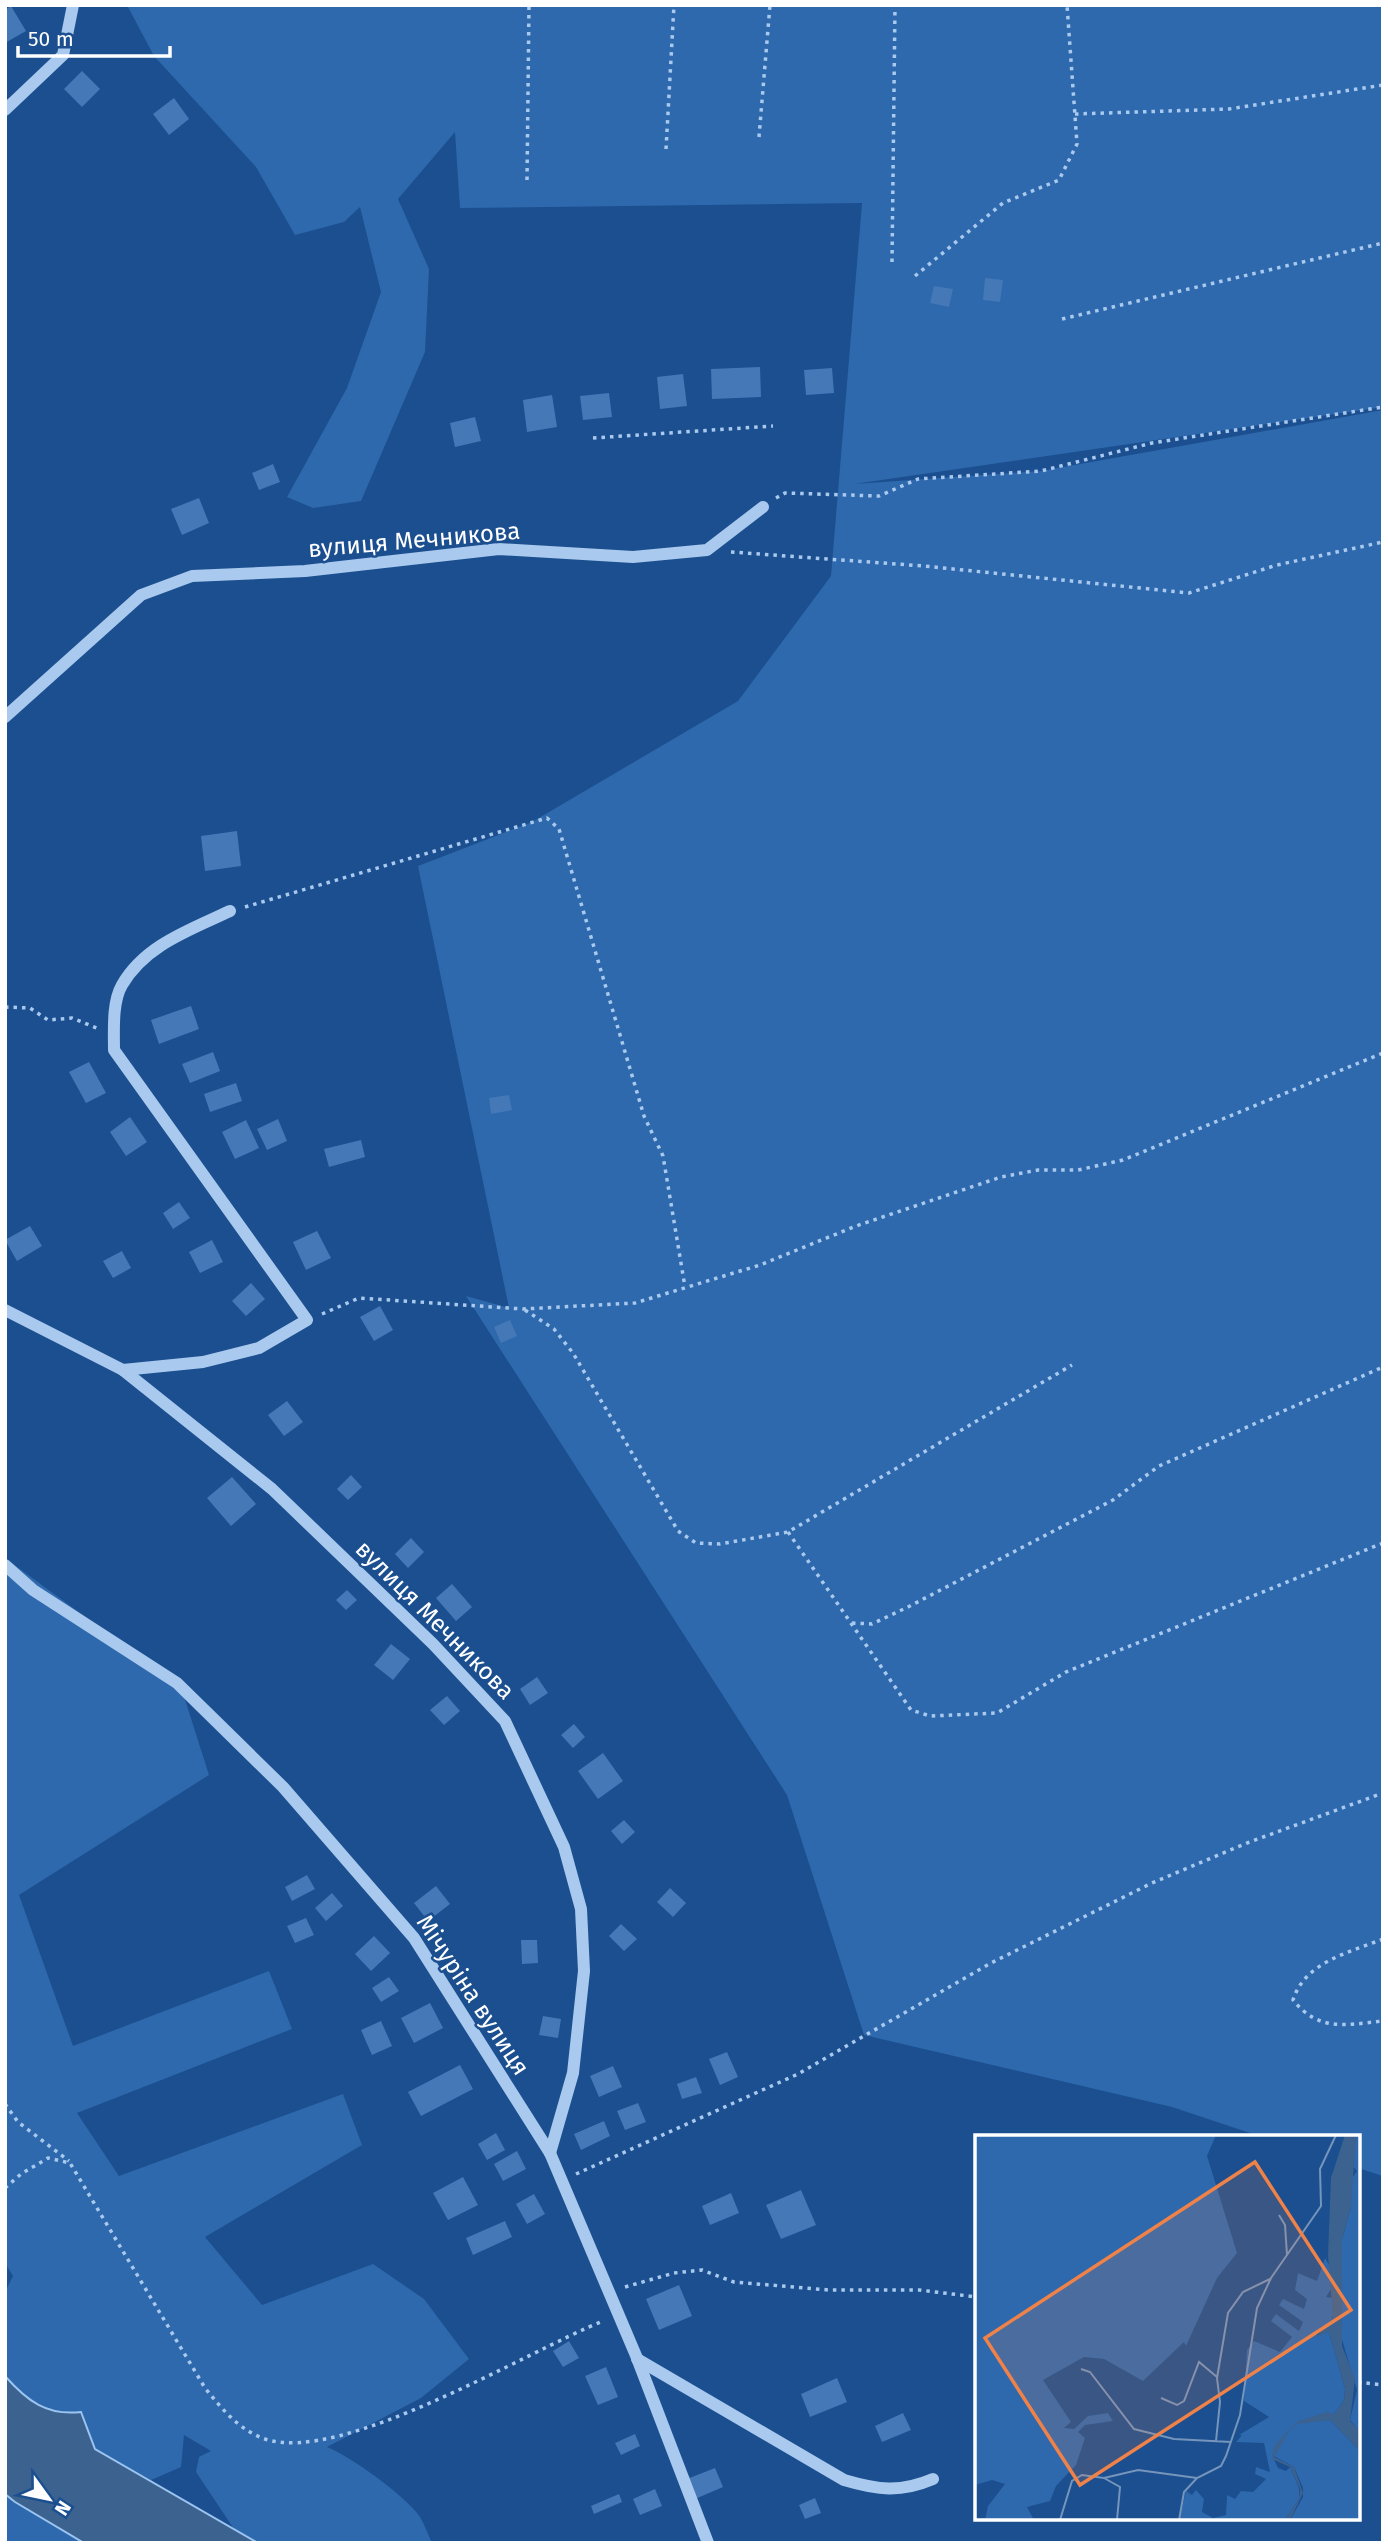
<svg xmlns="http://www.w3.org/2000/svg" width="1388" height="2548" font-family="'Fira Sans',sans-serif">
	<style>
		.green { fill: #2e69ad }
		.water { fill: #3c6290; stroke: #9cc4f0; stroke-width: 2 }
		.building { fill: #4478b7 }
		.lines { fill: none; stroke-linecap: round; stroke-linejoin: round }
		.path { stroke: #a9c9ee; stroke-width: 3.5; stroke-dasharray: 3.5 5; stroke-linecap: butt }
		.minor { stroke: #a9c9ee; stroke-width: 12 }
		.labels { text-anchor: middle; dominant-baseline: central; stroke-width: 5; stroke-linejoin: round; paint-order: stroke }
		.street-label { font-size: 24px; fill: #fff; stroke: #1b4f8f }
		.inset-road { fill: none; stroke: #7695bc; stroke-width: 2 }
		.view { fill: #ee8249; fill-opacity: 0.15; stroke: #ee8249; stroke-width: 3.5 }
		.inset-edge { fill: none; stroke: #fff; stroke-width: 3.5 }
	</style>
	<rect width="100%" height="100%" fill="#1b4f8f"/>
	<!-- green -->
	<g class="green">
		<polygon points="127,5 1383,5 1383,407 854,484 1041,471 1383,410 1383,2176 1358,2168 1358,2137 1262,2137 1172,2107 864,2035 787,1795 466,1296 509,1308 418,866 532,822 738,701 831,576 862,203 460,208 455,132 398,199 429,269 425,352 361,501 313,508 287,497 347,388 381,292 360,207 344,222 295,235 256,167 154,56"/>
		<path d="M5,1558L181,1687L209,1775L19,1895L73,2046L269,1971L292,2029L77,2113L119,2176L343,2094L362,2145L205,2237L262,2305L373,2264L424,2299L469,2359L421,2398L327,2447C350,2456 406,2496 420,2517C425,2525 428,2535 432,2543H259L234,2529L196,2472L199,2457L211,2451L184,2435L181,2467L151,2480L95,2449L81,2412C47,2416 27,2400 5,2376V2292L13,2276L5,2263Z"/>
		<polygon points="5,2494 15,2502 84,2543 5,2543"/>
	</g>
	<!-- water -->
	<path class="water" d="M5,2376C27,2401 47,2416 81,2412L95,2449L258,2543H84L15,2502L5,2494Z"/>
	<!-- building -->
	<g class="building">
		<polygon points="11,6 26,31 5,43 5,10"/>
		<polygon points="82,71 100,89 82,107 64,89"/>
		<polygon points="174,98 189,119 169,135 153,114"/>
		<polygon points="985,278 1003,280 1000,302 983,300"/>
		<polygon points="934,286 953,289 949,307 930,303"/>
		<polygon points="760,367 761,397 712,399 711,369"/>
		<polygon points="832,368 834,393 806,395 804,370"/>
		<polygon points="683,374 687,406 660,409 657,377"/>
		<polygon points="609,393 612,417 583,420 580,396"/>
		<polygon points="552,395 557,427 527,432 523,400"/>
		<polygon points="475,417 481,441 455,447 450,423"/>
		<polygon points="273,464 280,482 259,490 252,473"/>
		<polygon points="199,498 209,523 182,535 171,509"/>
		<polygon points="237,831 241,866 205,871 201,836"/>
		<polygon points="191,1006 199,1029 159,1044 151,1020"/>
		<polygon points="213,1052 220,1071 190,1083 182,1064"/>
		<polygon points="89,1062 106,1093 86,1103 69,1072"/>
		<polygon points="236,1083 242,1101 210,1112 204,1094"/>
		<polygon points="509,1095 512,1110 491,1114 489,1098"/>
		<polygon points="130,1117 147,1142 126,1156 110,1132"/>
		<polygon points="278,1119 287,1141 267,1150 257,1129"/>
		<polygon points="246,1120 259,1148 235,1159 222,1132"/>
		<polygon points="361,1140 365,1157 329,1167 324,1149"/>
		<polygon points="179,1202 190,1218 173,1229 163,1213"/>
		<polygon points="30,1226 42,1246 17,1261 5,1240"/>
		<polygon points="317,1231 331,1258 306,1270 293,1242"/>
		<polygon points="212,1240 223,1262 200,1273 189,1252"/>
		<polygon points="122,1251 131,1268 113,1278 103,1261"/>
		<polygon points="251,1283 265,1299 246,1316 232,1301"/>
		<polygon points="380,1306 393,1330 374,1341 360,1317"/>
		<polygon points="510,1320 517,1336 501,1343 494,1327"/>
		<polygon points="287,1401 303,1422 284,1436 268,1415"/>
		<polygon points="351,1475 362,1487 348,1500 337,1489"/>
		<polygon points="232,1477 256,1504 231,1526 207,1498"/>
		<polygon points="411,1538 424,1552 408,1568 395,1554"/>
		<polygon points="452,1584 472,1607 456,1621 436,1598"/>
		<polygon points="347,1590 357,1600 346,1610 336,1600"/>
		<polygon points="391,1644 410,1659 393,1680 374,1665"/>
		<polygon points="537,1677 548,1693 530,1705 520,1689"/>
		<polygon points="447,1696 460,1711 444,1725 430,1710"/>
		<polygon points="574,1724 585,1737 573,1748 561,1735"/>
		<polygon points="603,1753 623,1781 598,1799 578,1771"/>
		<polygon points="624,1820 635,1832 622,1844 611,1831"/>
		<polygon points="307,1875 315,1889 292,1901 285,1887"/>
		<polygon points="436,1886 450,1904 428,1921 414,1903"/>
		<polygon points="670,1888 686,1903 673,1917 657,1902"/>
		<polygon points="332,1893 343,1906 326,1921 315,1908"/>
		<polygon points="306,1918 314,1935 295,1943 287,1926"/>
		<polygon points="621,1924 637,1939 624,1951 609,1936"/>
		<polygon points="374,1936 390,1953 371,1971 355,1954"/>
		<polygon points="521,1940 537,1940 538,1963 522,1964"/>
		<polygon points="389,1977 399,1991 381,2002 372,1988"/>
		<polygon points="430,2003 443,2028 414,2043 401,2018"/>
		<polygon points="543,2016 561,2019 558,2038 539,2035"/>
		<polygon points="381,2021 392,2046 372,2055 361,2030"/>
		<polygon points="727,2052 738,2077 720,2085 709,2059"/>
		<polygon points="460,2065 473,2089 421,2116 408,2092"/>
		<polygon points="613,2066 622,2087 599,2097 590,2076"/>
		<polygon points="696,2077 702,2093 682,2099 677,2084"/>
		<polygon points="638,2103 646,2122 625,2130 617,2111"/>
		<polygon points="604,2121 610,2136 581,2150 574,2134"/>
		<polygon points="496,2133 505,2150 487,2160 478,2144"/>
		<polygon points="517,2151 526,2169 503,2181 494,2164"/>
		<polygon points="463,2177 478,2205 448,2220 433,2193"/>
		<polygon points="801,2190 816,2225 781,2239 766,2205"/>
		<polygon points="731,2193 739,2213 710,2225 702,2206"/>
		<polygon points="534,2194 545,2214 527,2224 516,2204"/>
		<polygon points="505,2221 512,2237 473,2255 466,2238"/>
		<polygon points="679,2285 692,2316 659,2330 646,2299"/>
		<polygon points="569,2341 579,2358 563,2367 553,2351"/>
		<polygon points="606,2367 618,2397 598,2405 585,2376"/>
		<polygon points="837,2378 847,2402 810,2417 801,2394"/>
		<polygon points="903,2413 911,2430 882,2442 875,2426"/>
		<polygon points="635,2434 640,2446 621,2455 615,2443"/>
		<polygon points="715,2468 723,2487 695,2499 687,2479"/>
		<polygon points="655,2489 662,2506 640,2515 633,2499"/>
		<polygon points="619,2494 622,2502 594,2514 591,2506"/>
		<polygon points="815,2498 821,2513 805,2519 799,2505"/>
	</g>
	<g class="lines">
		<!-- path -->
		<g class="path">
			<polyline points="1075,114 1229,109 1383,85"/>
			<polyline points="759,137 770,5"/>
			<polyline points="666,149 674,5"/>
			<polyline points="527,180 529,5"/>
			<polyline points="892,262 895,5"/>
			<polyline points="915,276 1003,203 1059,180 1077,144 1067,5"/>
			<polyline points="1062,319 1383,243"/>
			<polyline points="593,438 773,426"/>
			<polyline points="776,498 785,493 879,496 918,479 1041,471 1152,443 1383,407"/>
			<polyline points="731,552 924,566 1189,593 1277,565 1383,542"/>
			<polyline points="245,907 547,818 559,829 644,1116 663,1156 685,1287"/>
			<polyline points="5,1007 30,1008 48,1020 72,1018 99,1029"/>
			<polyline points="525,1310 554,1329 573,1353 678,1531 696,1543 720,1544 788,1532 1072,1365"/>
			<polyline points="322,1314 359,1298 523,1309 635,1303 760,1265 856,1226 1001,1177 1038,1170 1078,1170 1123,1160 1383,1053"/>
			<polyline points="788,1532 911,1710 930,1716 997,1713 1066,1672 1383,1543"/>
			<polyline points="852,1623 872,1624 908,1607 1113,1500 1159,1466 1383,1367"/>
			<path d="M1383,1939C1348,1953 1305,1962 1293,2000C1319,2032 1345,2025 1383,2021"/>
			<polyline points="5,2104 18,2122 69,2161"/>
			<polyline points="576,2174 798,2074 991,1963 1152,1883 1247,1843 1383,1793"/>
			<path d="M5,2188L21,2174L48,2158L70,2163L205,2388C222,2409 239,2430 265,2439C341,2465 528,2351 603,2321"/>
			<polyline points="625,2287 674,2273 702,2270 734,2282 829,2290 919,2290 977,2297"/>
			<polyline points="1358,2382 1383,2385"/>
		</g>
		<!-- minor -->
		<g class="minor">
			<polyline points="5,110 63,55 73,5"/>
			<polyline points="5,717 141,595 192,576 305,571 499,549 633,557 707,550 763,507"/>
			<polyline points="5,1310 123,1370 272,1489 433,1644 505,1721 564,1847 581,1909 584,1971 573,2073 550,2153"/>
			<path d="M123,1370L203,1362L259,1348L307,1320L114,1050C114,1031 112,1002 122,985C145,945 190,930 230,911"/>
			<polyline points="5,1565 33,1590 177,1683 283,1787 414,1938 550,2153 637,2358 708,2543"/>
			<path d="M637,2359L844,2480C878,2490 900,2493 933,2479"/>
		</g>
	</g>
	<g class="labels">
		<!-- street labels -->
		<g class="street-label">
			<text transform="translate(414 540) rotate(-5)">вулиця Мечникова</text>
			<text transform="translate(435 1620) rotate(45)">вулиця Мечникова</text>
			<text transform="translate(473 1995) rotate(57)">Мічуріна вулиця</text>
		</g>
	</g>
	<!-- overview -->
	<g transform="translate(975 2135)">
		<rect width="385" height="385" fill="#1b4f8f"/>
		<path d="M0,0H241L232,21L262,118L242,143L211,211L209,207L168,246L129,224L109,222L68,245L96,287L89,293L99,294L113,281L133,278L138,286L110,290L103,297L110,303L101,330L81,351L75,366L52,372L59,385H10L13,371L30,349L17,345L0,350ZM381,0H385V297L375,285L382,255L366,201L367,104L376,72L375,46L382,36L377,30ZM350,123L356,133L358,151L351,162L358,163V180L356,189L346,192L342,200L354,197L370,254L369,265L359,279L324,286L355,285L385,316V385H315L328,362V353L319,332L297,320L303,333L311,336L315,332L324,353V364L310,385H204L211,356L217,360L221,355L229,364L227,377L238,383L251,380L252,360L260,364L266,356L278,357L291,344L280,339L281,332L295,337L289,308L261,307L267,300H264L294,282L269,266L272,215L279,206L305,217L317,202L296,186L301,179L324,196L328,187L304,170L308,164L329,174L332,164L320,155L323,138L342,146Z" fill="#2e69ad"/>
		<path d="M370,0H381L376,72L367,104V211L380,244L375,286L385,296V316L355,285L322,289L314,296L299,322L319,332L328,358L315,385H310L324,364L325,354L315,332L297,324L299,312L316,292L324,286L352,277L359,279L369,265L370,254L354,197L341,202L358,183L353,120L356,43Z" fill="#3c6290"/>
		<path class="inset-road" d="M304,80L310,90L312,120M106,234L115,237L159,294L199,304L256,307M186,263L202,270L209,266L224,227L242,242M241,306L245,267L242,243L253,178L268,157L295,144M129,343L145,352L142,385M85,385L97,346L107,340L129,343L163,335L222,343M204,385L209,357L222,343L246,331L251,321L265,280L282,173L296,143L346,71L345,34L361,0"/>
		<path class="view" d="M280,27L376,175L105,350L10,203Z"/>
		<rect width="385" height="385" class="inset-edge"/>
	</g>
	<!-- border -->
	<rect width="1388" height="2548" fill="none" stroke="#ffffff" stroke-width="14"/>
	<!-- north arrow -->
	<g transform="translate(49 2499) rotate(123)" stroke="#1b4f8f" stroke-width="5" paint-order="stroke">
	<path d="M0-5L12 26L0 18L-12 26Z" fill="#ffffff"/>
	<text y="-10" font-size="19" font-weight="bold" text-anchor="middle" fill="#ffffff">N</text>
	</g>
	<!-- scale -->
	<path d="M18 46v10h152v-10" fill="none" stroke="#ffffff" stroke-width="3.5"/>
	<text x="28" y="46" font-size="21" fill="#ffffff" stroke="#1b4f8f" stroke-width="5" paint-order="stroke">50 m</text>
</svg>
